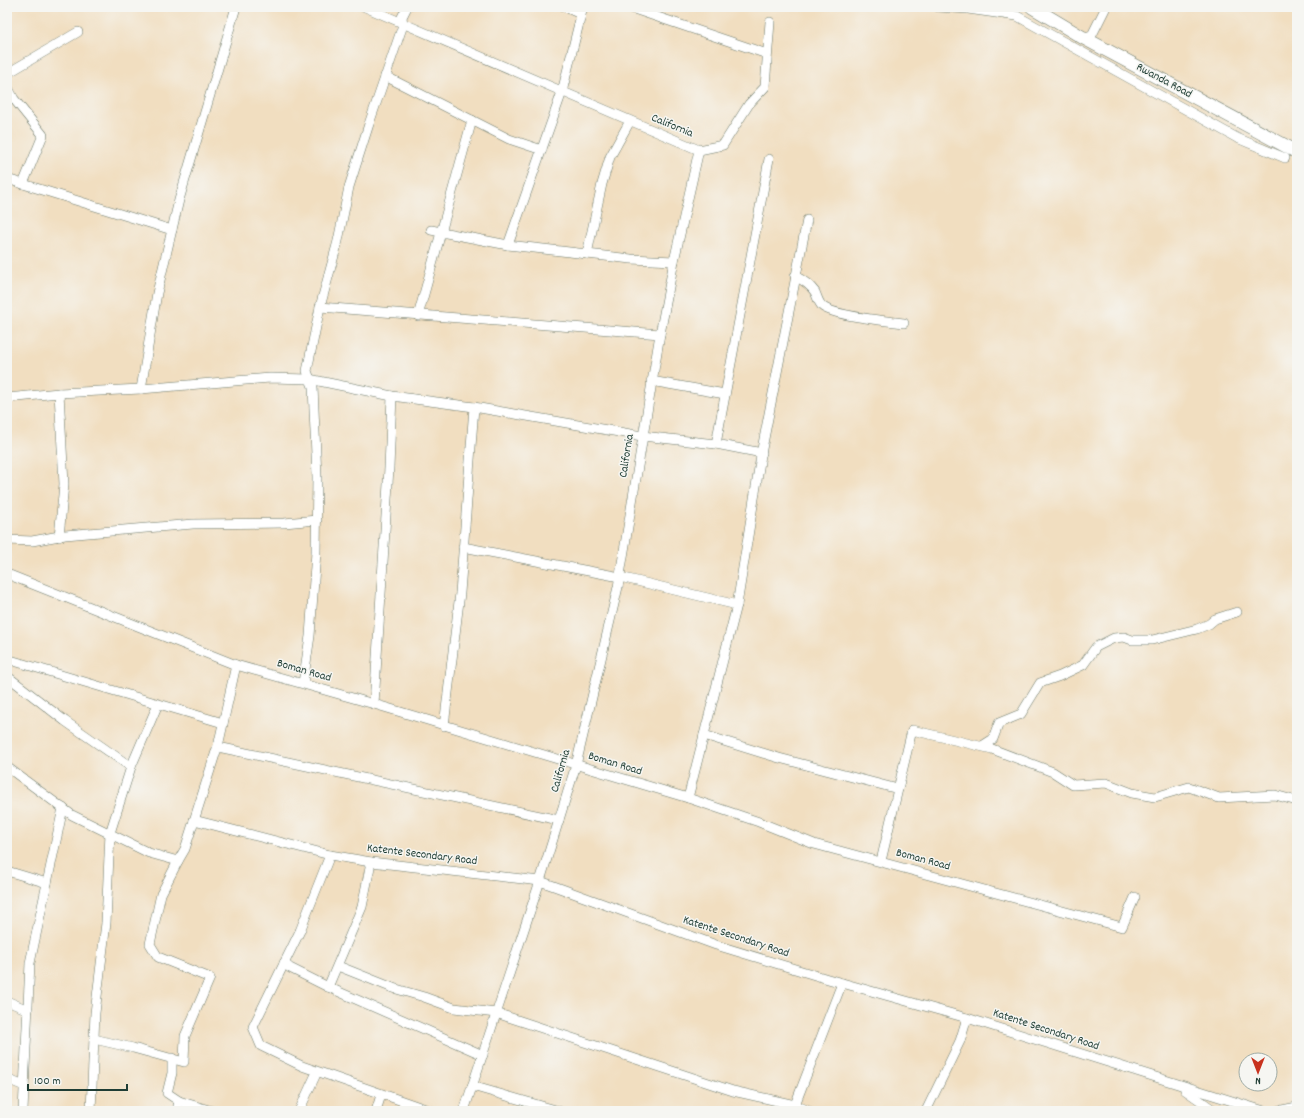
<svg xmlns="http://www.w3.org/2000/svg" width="1304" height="1118" font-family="Dekko,sans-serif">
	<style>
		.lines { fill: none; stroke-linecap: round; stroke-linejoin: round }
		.minor-casing { stroke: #687565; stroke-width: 10 }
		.highway-casing { stroke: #687565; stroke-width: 14 }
		.minor { stroke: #fff; stroke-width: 9 }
		.highway { stroke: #fff; stroke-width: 13 }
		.labels { text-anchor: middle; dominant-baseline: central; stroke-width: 3; stroke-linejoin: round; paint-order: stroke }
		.street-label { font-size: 12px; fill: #1f3d34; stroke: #f6f6f2 }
	</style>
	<rect width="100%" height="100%" fill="#f6f6f2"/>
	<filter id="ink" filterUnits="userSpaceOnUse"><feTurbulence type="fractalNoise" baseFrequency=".025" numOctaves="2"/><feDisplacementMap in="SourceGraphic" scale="8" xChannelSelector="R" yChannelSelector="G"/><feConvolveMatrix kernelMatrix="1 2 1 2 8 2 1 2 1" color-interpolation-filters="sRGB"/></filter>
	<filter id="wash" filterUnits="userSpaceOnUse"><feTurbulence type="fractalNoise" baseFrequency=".012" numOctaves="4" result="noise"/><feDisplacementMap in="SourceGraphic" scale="16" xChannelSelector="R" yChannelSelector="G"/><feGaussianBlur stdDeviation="0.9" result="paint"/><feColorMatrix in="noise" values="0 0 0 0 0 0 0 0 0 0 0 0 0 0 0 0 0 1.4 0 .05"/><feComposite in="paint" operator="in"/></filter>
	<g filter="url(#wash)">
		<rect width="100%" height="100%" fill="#f1dec0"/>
	</g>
	<g filter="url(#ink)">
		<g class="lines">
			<!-- minor casing -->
			<g class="minor-casing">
				<g id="minor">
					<polyline points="365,7 699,150 674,261 660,334 618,587 576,765 540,881 464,1111"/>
					<polyline points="565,7 580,14"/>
					<polyline points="628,7 767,54"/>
					<polyline points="938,7 968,9 1017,16 1237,138 1285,158"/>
					<polyline points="1089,41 1106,7"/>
					<polyline points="7,76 8,73 78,32"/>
					<polyline points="385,76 509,139 542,150"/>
					<polyline points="7,86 14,99 43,135 23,184"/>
					<polyline points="699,150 723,145 749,104 765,87 770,22"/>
					<polyline points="7,179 172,230"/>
					<polyline points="431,230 508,245 631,259 674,261"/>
					<polyline points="508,245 562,92 583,7"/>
					<polyline points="587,254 602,184 610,157 630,121"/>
					<path d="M795,276C803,280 810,285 815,292C817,296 818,302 822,306C833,316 887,321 904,323"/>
					<polyline points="320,307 660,334"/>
					<polyline points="418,316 472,120"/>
					<polyline points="651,381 725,394"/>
					<polyline points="141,389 157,293 179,200 236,7"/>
					<polyline points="59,393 64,484 59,537"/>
					<polyline points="7,398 59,393 141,389 270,378 309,379 392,396 474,407 642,436 716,444 762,453"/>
					<polyline points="716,444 769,159"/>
					<polyline points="7,540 32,541 65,535 193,524 284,523 317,520"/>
					<polyline points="463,547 620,577 737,605"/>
					<polyline points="7,574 236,665 374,704 688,798 759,822 814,844 1122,927 1135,897"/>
					<polyline points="7,659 223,723"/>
					<polyline points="7,676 65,721 131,767"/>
					<polyline points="303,683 310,636 316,552 317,477 313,387 307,371 320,307 338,241 349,187 369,124 403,25 402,17 407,7"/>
					<polyline points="374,704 389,468 392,396"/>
					<polyline points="444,726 460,593 474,407"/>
					<polyline points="704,735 779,758 898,789"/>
					<polyline points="982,746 993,739 999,723 1021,714 1040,683 1060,676 1083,665 1096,647 1114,638 1124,637 1132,640 1152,640 1197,629 1209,624 1215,619 1237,612"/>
					<polyline points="218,747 559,820"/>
					<polyline points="7,767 72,815 149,853 178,861 185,849 219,742 236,665"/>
					<polyline points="688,798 737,605 762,449 807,220"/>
					<polyline points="194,820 330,855 371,862 540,881 716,945 828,979 967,1018 1264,1111"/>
					<polyline points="330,855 300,931 253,1027 261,1046 302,1066 431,1111"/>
					<polyline points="881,861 912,730 992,749 1053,772 1073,785 1106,783 1132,793 1155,797 1189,787 1219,798 1275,795 1297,801"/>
					<polyline points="7,871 47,883"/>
					<polyline points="284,963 290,968 328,987 483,1055"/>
					<polyline points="338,966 393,988 424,997 454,1008 496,1013 733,1091 795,1105 809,1111"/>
					<polyline points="328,987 362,907 371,862"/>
					<polyline points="7,1001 28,1010"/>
					<polyline points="94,1039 133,1048 184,1062 185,1036 210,978 158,957 150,944 161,894 178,861"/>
					<polyline points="172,1058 172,1073 167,1093 179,1101"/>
					<polyline points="7,1079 24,1086"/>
					<polyline points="472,1086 559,1111"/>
					<polyline points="1185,1090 1215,1111"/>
					<polyline points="793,1110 842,983"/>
					<polyline points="23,1111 30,963 63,808"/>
					<polyline points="91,1111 95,1013 106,923 110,833 131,767 158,704"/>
					<polyline points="177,1111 179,1101 212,1111"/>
					<polyline points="299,1111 317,1072"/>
					<polyline points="376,1111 381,1095"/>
					<polyline points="926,1111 960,1041 967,1018"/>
					<polyline points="1277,1111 1297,1107"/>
				</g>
			</g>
			<!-- highway casing -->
			<g class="highway-casing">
				<polyline id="highway" points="1032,7 1082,37 1297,152"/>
			</g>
			<!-- minor -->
			<use href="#minor" class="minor"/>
			<!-- highway -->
			<use href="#highway" class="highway"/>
		</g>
	</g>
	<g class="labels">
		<!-- street labels -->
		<g class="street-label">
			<text transform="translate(1164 81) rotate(28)">Rwanda Road</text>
			<text transform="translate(672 126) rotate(22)">California</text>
			<text transform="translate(627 456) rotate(-81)">California</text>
			<text transform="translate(304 671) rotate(16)">Boman Road</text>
			<text transform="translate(615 764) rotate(17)">Boman Road</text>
			<text transform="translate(561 771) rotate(-74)">California</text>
			<text transform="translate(422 855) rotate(7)">Katente Secondary Road</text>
			<text transform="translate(923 860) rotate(15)">Boman Road</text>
			<text transform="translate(736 937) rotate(18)">Katente Secondary Road</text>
			<text transform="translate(1046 1030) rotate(18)">Katente Secondary Road</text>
		</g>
	</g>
	<!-- margin -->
	<rect width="1304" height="1118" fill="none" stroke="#f6f6f2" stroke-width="24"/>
	<!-- north arrow -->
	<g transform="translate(1258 1072) rotate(180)"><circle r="19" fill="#f6f6f2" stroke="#a0aca6"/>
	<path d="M0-3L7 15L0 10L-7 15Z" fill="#c8321e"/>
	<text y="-6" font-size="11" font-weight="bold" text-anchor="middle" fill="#1f3d34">N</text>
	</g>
	<!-- scale -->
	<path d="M28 1084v6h99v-6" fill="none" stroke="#1f3d34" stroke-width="2"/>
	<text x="34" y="1084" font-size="12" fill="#1f3d34" stroke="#f6f6f2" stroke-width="3" paint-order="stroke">100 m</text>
</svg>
